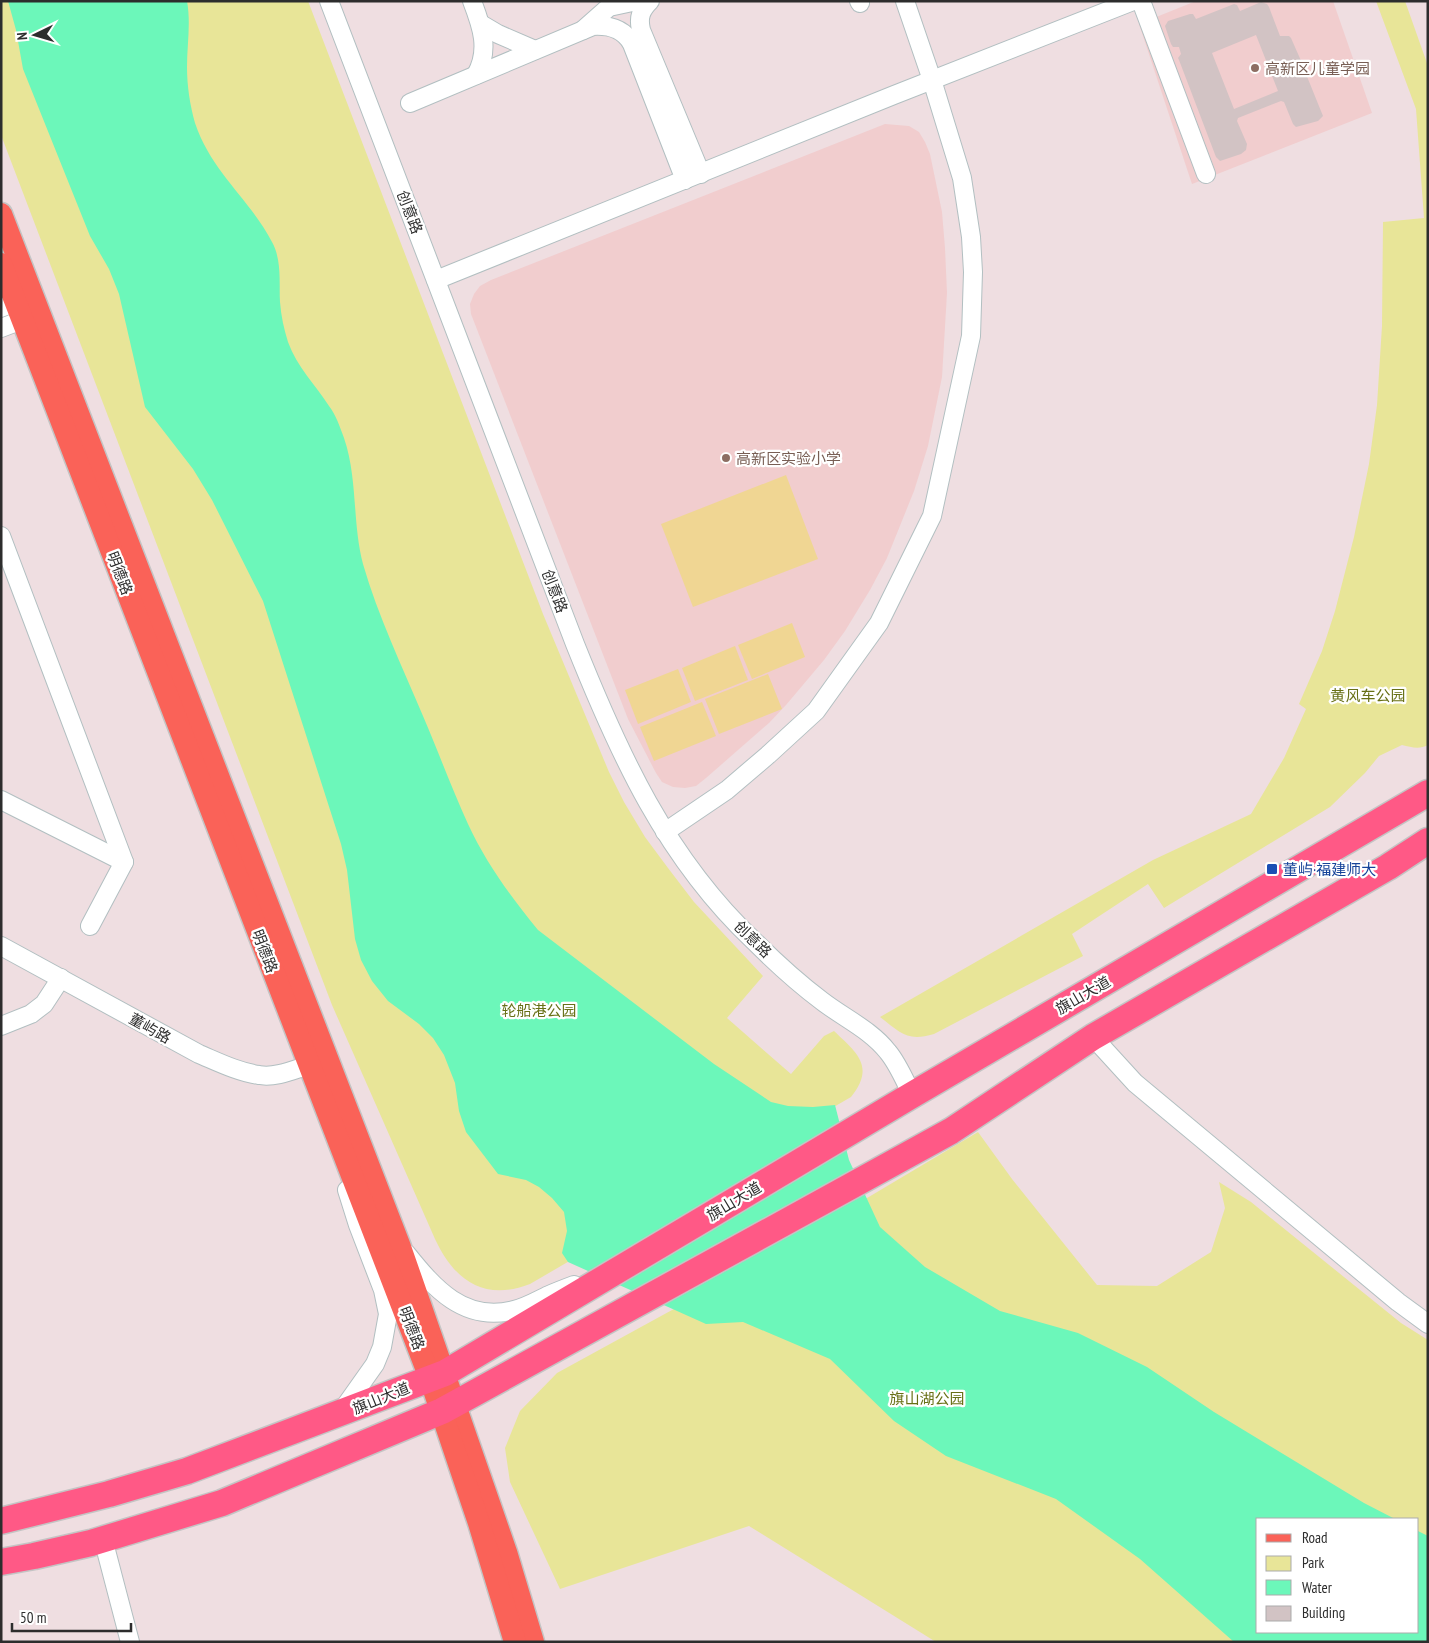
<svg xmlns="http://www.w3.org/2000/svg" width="1429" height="1643" font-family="'PT Sans Narrow','Noto Sans SC',sans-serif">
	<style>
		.education { fill: #f1cdce }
		.green { fill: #e8e598; fill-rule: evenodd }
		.pitch { fill: #f0d693 }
		.water { fill: #6cf7ba }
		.building { fill: #d2c3c4; fill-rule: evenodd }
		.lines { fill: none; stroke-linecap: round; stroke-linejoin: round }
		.minor-casing { stroke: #b2bfc1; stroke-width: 20 }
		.major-casing { stroke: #c4c4c4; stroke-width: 25 }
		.highway-casing { stroke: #c4c4c4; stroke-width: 29 }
		.minor { stroke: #fff; stroke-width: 18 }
		.major { stroke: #fa6258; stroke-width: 22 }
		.highway { stroke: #ff5986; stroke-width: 26 }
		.education-dot { fill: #8d6e63; stroke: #fff; stroke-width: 2 }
		.transit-dot { fill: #1a4fb4; stroke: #fff; stroke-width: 2 }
		.labels { text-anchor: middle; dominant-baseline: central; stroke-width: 4.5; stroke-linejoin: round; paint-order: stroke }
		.education-label { font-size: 15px; fill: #785e54; stroke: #fff; text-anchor: start }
		.street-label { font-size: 15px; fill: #2d2d2d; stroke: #fff }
		.park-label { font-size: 15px; fill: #687016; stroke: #fff }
		.transit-label { font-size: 15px; fill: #164399; stroke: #fff; text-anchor: start }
	</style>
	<rect width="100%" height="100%" fill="#efdee1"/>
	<!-- education -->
	<g class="education">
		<polygon points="1196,1 1333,1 1372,113 1192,184 1139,24"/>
		<polygon points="885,124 909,126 919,132 925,142 930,154 942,212 945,248 947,293 942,377 928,446 914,491 887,558 870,590 845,631 824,660 786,705 769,723 706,778 696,786 685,788 673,787 662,782 656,773 628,719 471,314 470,304 474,294 480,286 491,280"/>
	</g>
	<!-- green -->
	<g class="green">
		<path d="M1,1H308L543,614L609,772L624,802L645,837L668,868L694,902L763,976L727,1018L791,1074L824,1036L834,1031C856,1052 876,1066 851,1097L530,1284C484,1302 454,1280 435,1239L332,1005L1,135Z"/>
		<path d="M1376,1H1405L1428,66V745C1419,750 1411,747 1402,745L1379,756L1365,773L1330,807L1164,908L1148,884L1072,934L1083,956L934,1034C907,1042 901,1033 880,1017L1153,860L1251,814L1284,758L1306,709L1299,704L1322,651L1335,611L1354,537L1369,464L1377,405L1382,326L1383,222L1424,218L1416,109Z"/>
		<path d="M978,1132L1012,1179L1097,1285L1157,1286L1211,1252L1225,1208L1219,1182L1251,1202L1401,1323L1428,1340V1642H936L749,1526L560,1589L510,1482L505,1448L520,1411L557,1373L756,1264ZM1258,1519H1418V1632H1258Z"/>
	</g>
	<!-- pitch -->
	<g class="pitch">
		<polygon points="786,475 818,559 693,607 661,524"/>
		<polygon points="792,623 805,657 752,679 738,645"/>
		<polygon points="735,646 748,680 695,701 682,668"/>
		<polygon points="678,669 691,702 638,724 625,690"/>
		<polygon points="768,674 782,709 719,734 705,699"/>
		<polygon points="702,702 716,736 654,761 640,727"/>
	</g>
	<!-- water -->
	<path class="water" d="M8,1H187C191,23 187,45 187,67C187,86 190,105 195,123C212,173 249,198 272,242C282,260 279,283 280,302C281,316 284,329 288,342C297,367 315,384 329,406C336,415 340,427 344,438C358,479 352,522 363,564C378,616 402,666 423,716C438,751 452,789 468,824C486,863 511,897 538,930L714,1064L771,1102L788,1106L813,1107L835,1105L849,1160L880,1227L925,1267L1000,1311L1078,1333L1147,1367L1214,1412L1364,1503L1395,1519H1258V1632H1418V1531L1428,1536V1642H1234L1140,1559L1056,1499L946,1456L894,1421L830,1359L743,1322L706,1324L568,1262L562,1253L567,1231L564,1212L552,1198L539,1187L526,1180L498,1174L466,1132L459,1111L455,1083L444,1055L433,1038L419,1024L388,1001L372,981L361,960L355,939L347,870L341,844L263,601L212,500L193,469L145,407L119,294L109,269L90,236L23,69L16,30Z"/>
	<!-- building -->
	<path class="building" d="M1261,2L1267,4L1269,7L1280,36H1289L1291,38L1302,63L1298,68L1301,74H1306L1323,116L1318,121L1296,127L1293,124L1284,102L1281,101L1238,118L1237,121L1247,144L1246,150L1241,154L1220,161L1216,157L1179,60L1178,58L1181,54L1179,47H1173L1171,44L1165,26L1168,21L1190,14H1193L1196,19L1234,4L1237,5L1240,11ZM1256,35L1278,91L1234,109L1212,53Z"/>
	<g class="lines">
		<!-- minor casing -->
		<g class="minor-casing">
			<g id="minor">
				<path d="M329,1L575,644C619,754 666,858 754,941C775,962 798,983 822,1001C844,1018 871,1030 888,1052C898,1064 905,1081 912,1095"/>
				<path d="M472,1C482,27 490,50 476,75"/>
				<path d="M650,1C641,10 638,17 641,30L701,174"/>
				<polyline points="859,1 860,3"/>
				<polyline points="1141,1 1206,174"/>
				<polyline points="481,24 498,34 535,50"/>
				<polyline points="583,30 609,7 637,1"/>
				<path d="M410,103L593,26C610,25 624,29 632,44L685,180"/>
				<polyline points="436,280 894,95 1133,1"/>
				<polyline points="1,308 16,302"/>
				<polyline points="1,328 22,320"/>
				<polyline points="1,536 124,862 90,926"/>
				<polyline points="1,800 124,862"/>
				<polyline points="665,832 727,790 768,755 816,711 879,623 932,516 971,336 973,272 971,237 962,178 932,80 905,1"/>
				<path d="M1,946L199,1054C218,1062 238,1072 259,1075C275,1078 293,1070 309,1065L312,1076"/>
				<polyline points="1,1026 31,1014 44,1004 61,978"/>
				<polyline points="1093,1037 1135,1083 1398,1302 1428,1324"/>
				<path d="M406,1253C434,1288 464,1323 514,1310C527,1307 538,1300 549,1295C558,1291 566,1288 574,1285"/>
				<polyline points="341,1412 375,1364 382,1347 388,1314 383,1290 358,1225 347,1190"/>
				<polyline points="103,1539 130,1642"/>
			</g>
		</g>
		<!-- major casing -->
		<g class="major-casing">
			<g id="major">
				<polyline points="1,214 400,1247 506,1552 533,1642"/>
				<polyline points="1,264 430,1378 479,1523 515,1642"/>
			</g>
		</g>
		<!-- highway casing -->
		<g class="highway-casing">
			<g id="highway">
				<polyline points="1,1521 109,1494 187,1471 445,1373 912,1095 1428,793"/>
				<polyline points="1,1562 34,1556 91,1543 222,1503 442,1411 951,1131 1093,1037 1388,867 1428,841"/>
			</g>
		</g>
		<!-- minor -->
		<use href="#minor" class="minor"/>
		<!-- major -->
		<use href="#major" class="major"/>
		<!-- highway -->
		<use href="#highway" class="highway"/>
	</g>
	<!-- markers -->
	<g class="education-dot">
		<circle cx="1255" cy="68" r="5"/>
		<circle cx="726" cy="458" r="5"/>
	</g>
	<rect class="transit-dot" x="1266" y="863" width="12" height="12" rx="2.5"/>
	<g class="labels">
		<!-- education labels -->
		<g class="education-label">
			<text x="1265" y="68">高新区儿童学园</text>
			<text x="736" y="458">高新区实验小学</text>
		</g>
		<!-- street labels -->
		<g class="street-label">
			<text transform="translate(410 212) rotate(69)">创意路</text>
			<text transform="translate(120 573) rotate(69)">明德路</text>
			<text transform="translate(555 591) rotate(69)">创意路</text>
			<text transform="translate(753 939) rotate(44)">创意路</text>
			<text transform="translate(265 951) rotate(69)">明德路</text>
			<text transform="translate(1083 995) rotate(-30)">旗山大道</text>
			<text transform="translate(150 1028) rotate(29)">董屿路</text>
			<text transform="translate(734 1201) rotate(-31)">旗山大道</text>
			<text transform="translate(412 1328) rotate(69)">明德路</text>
			<text transform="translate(381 1398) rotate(-22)">旗山大道</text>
		</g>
		<!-- park labels -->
		<g class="park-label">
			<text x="1368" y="695">黄风车公园</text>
			<text x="539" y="1010">轮船港公园</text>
			<text x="927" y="1398">旗山湖公园</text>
		</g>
		<!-- transit labels -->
		<g class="transit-label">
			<text x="1283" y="869">董屿·福建师大</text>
		</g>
	</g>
	<!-- border -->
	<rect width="1429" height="1643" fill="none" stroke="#2d2d2d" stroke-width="5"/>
	<!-- legend -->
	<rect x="1256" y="1518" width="162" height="115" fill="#ffffff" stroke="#ababab"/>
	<rect x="1266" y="1534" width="25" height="8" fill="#fa6258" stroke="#ababab"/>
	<text x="1302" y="1543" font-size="15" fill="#2d2d2d">Road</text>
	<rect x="1266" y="1556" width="25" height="15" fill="#e8e598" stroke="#ababab"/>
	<text x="1302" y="1568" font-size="15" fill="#2d2d2d">Park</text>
	<rect x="1266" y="1580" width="25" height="15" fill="#6cf7ba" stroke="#ababab"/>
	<text x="1302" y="1593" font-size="15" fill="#2d2d2d">Water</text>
	<rect x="1266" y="1606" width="25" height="15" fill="#d2c3c4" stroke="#ababab"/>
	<text x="1302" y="1618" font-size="15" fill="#2d2d2d">Building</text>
	<!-- north arrow -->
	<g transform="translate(35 35) rotate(265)" stroke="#ffffff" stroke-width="4" paint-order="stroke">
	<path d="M0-4L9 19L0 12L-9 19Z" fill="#2d2d2d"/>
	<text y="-8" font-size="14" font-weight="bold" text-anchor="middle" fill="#2d2d2d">N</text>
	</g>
	<!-- scale -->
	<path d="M12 1623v8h119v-8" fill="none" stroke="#2d2d2d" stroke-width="2.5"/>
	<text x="20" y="1623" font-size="15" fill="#2d2d2d" stroke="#ffffff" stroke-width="4" paint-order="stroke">50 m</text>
</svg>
